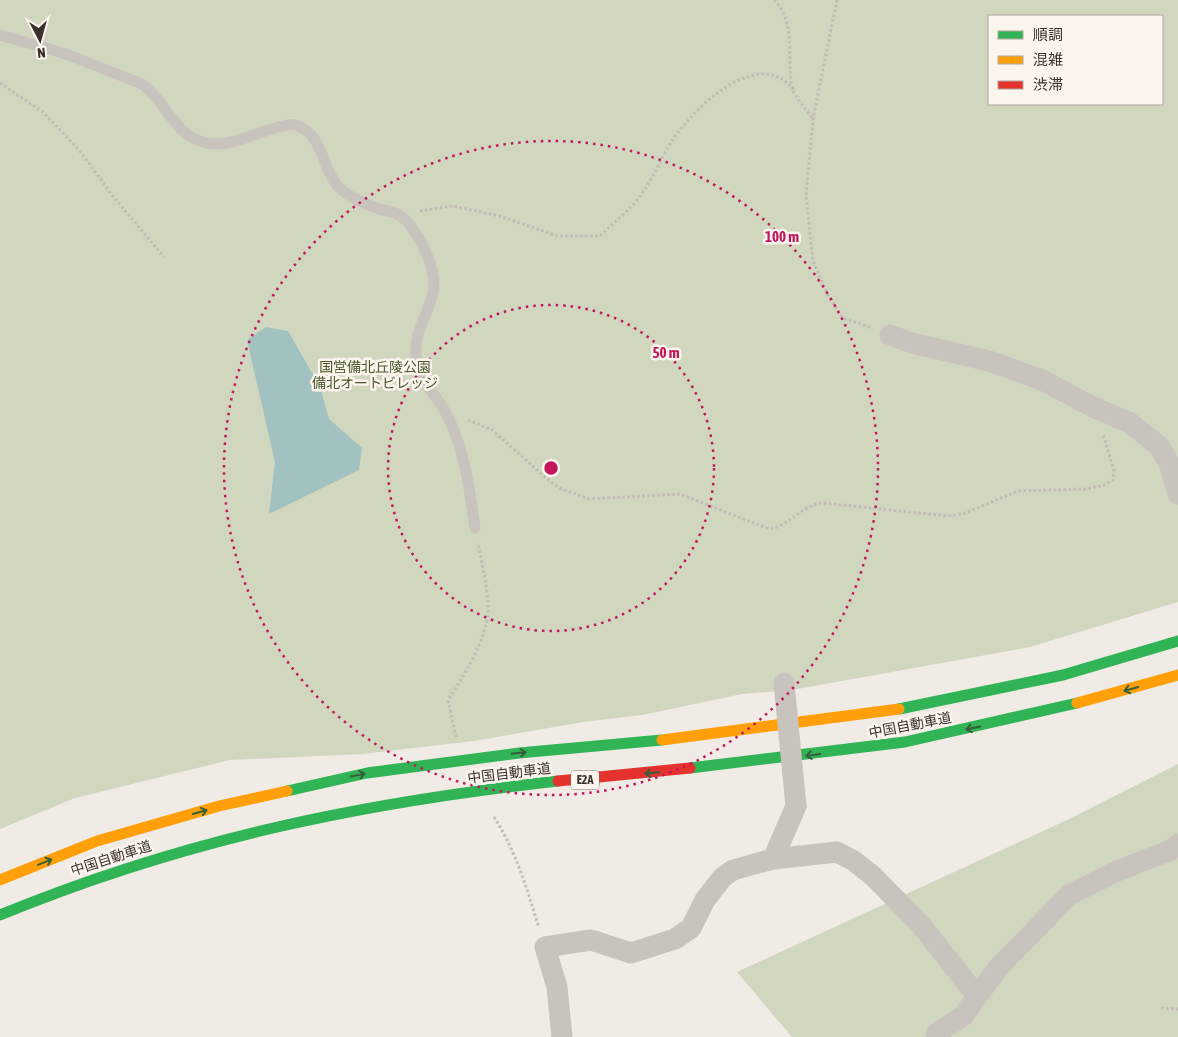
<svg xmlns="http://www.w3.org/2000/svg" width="1178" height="1037" font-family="'Asap Condensed','Noto Sans JP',sans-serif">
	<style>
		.green { fill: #d1d6bf; fill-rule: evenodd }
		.water { fill: #a1c2c1 }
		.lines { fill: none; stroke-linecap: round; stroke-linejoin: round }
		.path { stroke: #c2bbb6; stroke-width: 3; stroke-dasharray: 2.5 2.5; stroke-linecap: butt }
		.lane { stroke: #c9c3be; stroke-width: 11 }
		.street { stroke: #c9c3be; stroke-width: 21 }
		.fast { stroke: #30b455; stroke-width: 11 }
		.slow { stroke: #ff9f0a; stroke-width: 11 }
		.jam { stroke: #e5322d; stroke-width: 11 }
		.street-bridge { stroke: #c9c3be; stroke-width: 21 }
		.oneway { stroke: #375e3a }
		.ring { fill: none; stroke: #c2185b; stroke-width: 2.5; stroke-dasharray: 2.5 5 }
		.labels { text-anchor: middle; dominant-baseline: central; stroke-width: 5; stroke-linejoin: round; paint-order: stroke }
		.shield { fill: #fbf5ee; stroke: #756b66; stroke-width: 1 }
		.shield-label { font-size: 12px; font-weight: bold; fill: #3b302b }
		.park-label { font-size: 14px; fill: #4a5a2e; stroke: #fbf5ee }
		.street-label { font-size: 14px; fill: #3b302b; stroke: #fbf5ee }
		.centre { fill: #c2185b; stroke: #fbf5ee; stroke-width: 2.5 }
		.ring-label { font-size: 15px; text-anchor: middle; font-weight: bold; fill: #c2185b; stroke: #fbf5ee; stroke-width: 5; stroke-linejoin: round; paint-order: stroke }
	</style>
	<rect width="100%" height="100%" fill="#f0ebe5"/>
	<!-- green -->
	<g class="green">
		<path d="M0,0H1178V602L1030,647L792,690L742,694L642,715L583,722L474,741L362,754L230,760L75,798L0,829ZM989,16H1162V104H989Z"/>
		<polygon points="1178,764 1178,1037 792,1037 737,972 1069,819"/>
	</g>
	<!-- water -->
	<polygon class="water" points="266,327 288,331 320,387 329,419 362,448 359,470 269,514 275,462 247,340"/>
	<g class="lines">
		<!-- path -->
		<g class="path">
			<path d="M774,0C798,24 785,60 793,90C797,100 807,110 813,119"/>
			<polyline points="837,0 813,119 806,195 813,261 828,295 843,318 872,328"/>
			<polyline points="0,83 44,113 80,151 112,195 164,257"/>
			<path d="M420,211L452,206L500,216L557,236H600C614,222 630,210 641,195C653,178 661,158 672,141C693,109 758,44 794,90"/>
			<path d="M468,420L492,430L544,476L559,488L570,492L589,499L680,494L769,529C790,526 800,506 822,503L948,516L963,514L1018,491L1086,489L1105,485L1113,480L1114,471L1103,434"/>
			<path d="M456,737L448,700C464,675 481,649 487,620C491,596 482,567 478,543"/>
			<path d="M494,817C516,851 527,889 539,928"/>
			<polyline points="1161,1008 1178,1009"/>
		</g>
		<!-- lane -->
		<path class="lane" d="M0,35L66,54L142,84C162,98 170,123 190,136C222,157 252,131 284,126C287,125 292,124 295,125C323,132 322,169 337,185C347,197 365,204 379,209C385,211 392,211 397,214C405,217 411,226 415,233C427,249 438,278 432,297C426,318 414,333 416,355C418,383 440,397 450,421C465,454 470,492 475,528"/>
		<!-- street -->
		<g class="street">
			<polyline points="890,335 912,343 989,361 1042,380 1091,406 1130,423 1159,446 1169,463 1178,494"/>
			<polyline points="773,859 796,806"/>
			<polyline points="562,1037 557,987 545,947 591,940 631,953 675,939 691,928 705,900 722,878 733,870 773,859 837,852 854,861 873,876 921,925 977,996"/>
			<polyline points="936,1037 937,1033 963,1016 998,968 1069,895 1115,872 1171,850 1178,844"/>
		</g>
		<!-- fast -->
		<g class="fast">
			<polyline points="899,709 1063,675 1178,641"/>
			<polyline points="690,768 905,742 1077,703"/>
			<polyline points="287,791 367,773 519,753 662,740"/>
			<path d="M0,915C185,839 360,803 558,781"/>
		</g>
		<!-- slow -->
		<g class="slow">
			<polyline points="1077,703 1178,675"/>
			<polyline points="662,740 899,709"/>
			<polyline points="0,880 97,841 219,806 287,791"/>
		</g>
		<!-- jam -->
		<polyline class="jam" points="558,781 690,768"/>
		<!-- street-bridge -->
		<polyline class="street-bridge" points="784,683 796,806"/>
	</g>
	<!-- one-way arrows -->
	<defs><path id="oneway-shaft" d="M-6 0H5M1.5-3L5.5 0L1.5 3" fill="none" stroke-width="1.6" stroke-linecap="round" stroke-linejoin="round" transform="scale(1.25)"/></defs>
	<g class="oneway">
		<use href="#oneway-shaft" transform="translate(1131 689) rotate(164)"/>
		<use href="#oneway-shaft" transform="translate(973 728) rotate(168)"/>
		<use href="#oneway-shaft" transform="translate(519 753) rotate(-6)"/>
		<use href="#oneway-shaft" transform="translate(813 755) rotate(172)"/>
		<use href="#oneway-shaft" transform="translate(652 773) rotate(175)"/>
		<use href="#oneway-shaft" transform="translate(358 775) rotate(-12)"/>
		<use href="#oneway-shaft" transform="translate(200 812) rotate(-16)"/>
		<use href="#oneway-shaft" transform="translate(45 862) rotate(-22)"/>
	</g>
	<!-- distance rings -->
	<g class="ring">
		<circle cx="551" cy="468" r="163"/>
		<circle cx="551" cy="468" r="327"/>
	</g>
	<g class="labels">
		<!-- shield labels -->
		<rect class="shield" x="571" y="770.5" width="28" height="19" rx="4"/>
		<g class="shield-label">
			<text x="585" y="780">E2A</text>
		</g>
		<!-- park labels -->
		<g class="park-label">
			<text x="375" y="367">国営備北丘陵公園<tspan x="375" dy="16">備北オートビレッジ</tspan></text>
		</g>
		<!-- street labels -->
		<g class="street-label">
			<text transform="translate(910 725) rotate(-11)">中国自動車道</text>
			<text transform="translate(509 773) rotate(-7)">中国自動車道</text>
			<text transform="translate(111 858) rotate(-18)">中国自動車道</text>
		</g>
	</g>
	<circle cx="551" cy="468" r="8" class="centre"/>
	<g class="ring-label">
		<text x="782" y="242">100 m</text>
		<text x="666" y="358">50 m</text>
	</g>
	<!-- legend -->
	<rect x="988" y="15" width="175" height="90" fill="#fbf5ee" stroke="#aea6a0"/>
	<rect x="998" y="31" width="25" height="8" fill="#30b455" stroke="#aea6a0"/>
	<text x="1033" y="40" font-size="15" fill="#3b302b">順調</text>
	<rect x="998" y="56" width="25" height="8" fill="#ff9f0a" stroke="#aea6a0"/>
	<text x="1033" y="65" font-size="15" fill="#3b302b">混雑</text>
	<rect x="998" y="81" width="25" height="8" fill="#e5322d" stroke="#aea6a0"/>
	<text x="1033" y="90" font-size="15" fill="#3b302b">渋滞</text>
	<!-- north arrow -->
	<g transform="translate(40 40) rotate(174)" stroke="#fbf5ee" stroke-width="4" paint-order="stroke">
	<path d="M0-4L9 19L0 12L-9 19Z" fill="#3b302b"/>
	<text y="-8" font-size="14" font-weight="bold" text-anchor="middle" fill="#3b302b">N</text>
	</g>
</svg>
